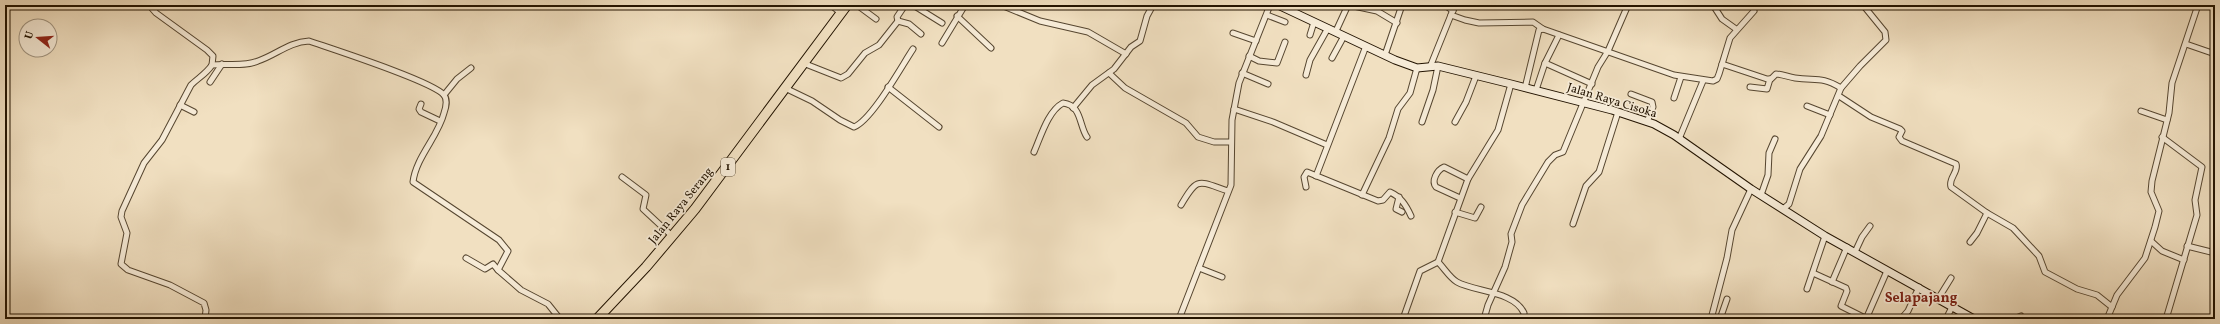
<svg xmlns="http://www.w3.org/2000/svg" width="2220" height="324" font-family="Vollkorn,serif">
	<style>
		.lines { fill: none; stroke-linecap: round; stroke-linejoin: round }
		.street-casing { stroke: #564630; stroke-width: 7 }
		.secondary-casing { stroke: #221300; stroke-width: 9 }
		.highway-casing { stroke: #221300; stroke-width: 11 }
		.street { stroke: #f6ebd7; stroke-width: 5 }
		.secondary { stroke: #f6ebd7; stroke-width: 7 }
		.highway { stroke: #f1e0c1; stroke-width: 9 }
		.labels { text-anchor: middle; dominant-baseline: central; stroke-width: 3.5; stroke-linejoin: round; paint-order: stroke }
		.shield { fill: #f6ebd7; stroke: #625440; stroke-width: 1 }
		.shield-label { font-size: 11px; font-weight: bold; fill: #221300 }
		.street-label { font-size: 12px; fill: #221300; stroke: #f6ebd7 }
		.quarter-label { font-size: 14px; font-weight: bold; fill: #7a1f14; stroke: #f6ebd7 }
	</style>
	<rect width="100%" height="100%" fill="#f1e0c1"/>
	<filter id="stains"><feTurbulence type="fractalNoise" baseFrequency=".005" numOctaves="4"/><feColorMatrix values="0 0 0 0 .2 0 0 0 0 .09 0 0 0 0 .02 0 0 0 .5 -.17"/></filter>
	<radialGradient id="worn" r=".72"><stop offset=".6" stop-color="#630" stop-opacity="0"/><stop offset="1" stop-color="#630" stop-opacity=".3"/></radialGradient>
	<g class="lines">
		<!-- street casing -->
		<g class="street-casing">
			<g id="street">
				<polyline points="149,5 156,13 207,50 213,56 212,65"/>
				<polyline points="831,5 841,13"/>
				<polyline points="857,5 876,19"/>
				<polyline points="913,5 942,23"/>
				<polyline points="1001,5 1040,21 1088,32 1126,54"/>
				<polyline points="1349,5 1377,11 1397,23"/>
				<polyline points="1445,5 1453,11"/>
				<polyline points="1713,5 1722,19 1736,29"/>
				<polyline points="1267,15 1285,22"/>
				<polyline points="1451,15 1465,20 1479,23 1533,22 1543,29"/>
				<polyline points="957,16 991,48"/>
				<polyline points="898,21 897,17 905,5"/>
				<polyline points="1336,31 1348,5"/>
				<polyline points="1233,33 1256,41"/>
				<polyline points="1310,35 1314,22"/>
				<polyline points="942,43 965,5"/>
				<polyline points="2186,44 2215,54"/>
				<polyline points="1385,55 1402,5"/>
				<polyline points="1249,56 1259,61 1277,63 1285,42"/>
				<polyline points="1332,58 1344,36"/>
				<polyline points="803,63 841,78 848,74 865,53 879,45 898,21 909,24 921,34"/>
				<polyline points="1545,63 1592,84"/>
				<path d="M1722,64L1767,79H1771L1776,74C1782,74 1788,77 1795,78C1816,81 1821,76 1841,88"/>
				<polyline points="1430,67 1455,5"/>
				<polyline points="1109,73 1125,88 1186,123 1198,137 1214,142 1231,142"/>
				<polyline points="1242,73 1268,84"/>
				<polyline points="1306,75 1310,60 1328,28"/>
				<polyline points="210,82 222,64"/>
				<polyline points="888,87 939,127"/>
				<polyline points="1750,87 1767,89 1770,79"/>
				<path d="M785,88L812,101L840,120L854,127C872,120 901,67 913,49"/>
				<polyline points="1525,88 1539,30 1543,29 1674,75 1713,81 1717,79 1719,74 1730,38 1754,11"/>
				<polyline points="1536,90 1545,63 1559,35"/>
				<polyline points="1631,94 1652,102 1653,107 1647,122"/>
				<polyline points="444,95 457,79 471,68"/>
				<path d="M1839,96L1871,117L1900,129L1902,131L1899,137L1902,141L1956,164C1959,172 1948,178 1951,187L1987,213L2013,228L2039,256L2045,272L2077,289L2097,295L2112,307"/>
				<polyline points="1674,98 1681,77"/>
				<polyline points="421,104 419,109 421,112 440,121"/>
				<polyline points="180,105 194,112"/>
				<polyline points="1807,106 1830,115"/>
				<polyline points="1073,108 1092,85 1114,69 1131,47 1140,41 1147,16 1153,5"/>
				<polyline points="1234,109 1273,122 1327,145"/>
				<polyline points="2141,111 2167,120"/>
				<polyline points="1422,122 1433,90 1438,66"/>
				<polyline points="1455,122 1466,102 1476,76"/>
				<polyline points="2162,137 2202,167 2195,200 2197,215 2166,319"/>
				<polyline points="1679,139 1703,81"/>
				<path d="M1034,152C1041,136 1048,111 1063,103C1082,105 1079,126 1087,137"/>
				<polyline points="1316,176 1366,46"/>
				<polyline points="622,177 646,195 643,209 672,236"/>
				<path d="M1306,187L1304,177L1307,172L1378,201L1383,200L1390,192C1401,197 1406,205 1411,216"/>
				<polyline points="1362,195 1389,138 1398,109 1410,93 1417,68"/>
				<polyline points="1761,195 1768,175 1769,153 1775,139"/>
				<polyline points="1399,197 1396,209 1402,212"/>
				<path d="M1460,198L1436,187C1431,181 1437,170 1444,167L1468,179"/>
				<path d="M1181,205C1198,176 1198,181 1228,191"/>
				<polyline points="1783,209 1789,204 1800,169 1821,136 1841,88 1860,66 1886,40 1885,32 1863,5"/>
				<polyline points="1455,212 1475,218 1481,207"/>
				<polyline points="1573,224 1586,186 1599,172 1618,112"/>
				<polyline points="2151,241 2162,251 2184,260"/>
				<polyline points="1970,242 1977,233 1987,213"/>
				<polyline points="2187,246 2215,253"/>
				<polyline points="1855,252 1862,237 1870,226"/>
				<polyline points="466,258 485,269 493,264 498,270"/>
				<path d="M1438,262C1444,268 1450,278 1457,282C1475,292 1514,291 1524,313V319"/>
				<polyline points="1199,268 1222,277"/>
				<polyline points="1813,273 1846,288 1847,291 1841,306 1865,318"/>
				<polyline points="1832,282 1847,247"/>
				<polyline points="1807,289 1825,236"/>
				<polyline points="1938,299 1951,278"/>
				<path d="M205,319L206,310L204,303L170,285L128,270L121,264L127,233L121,217L122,211L144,163L162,140L191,85C198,78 206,74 212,65C227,63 244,67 258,61C276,55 289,42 309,41C332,49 432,81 444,95C448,100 446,107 444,113C438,137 416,157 413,182L499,240L508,251L498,270L521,290L548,304L560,319"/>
				<polyline points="1179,319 1231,185 1232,120 1239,83 1270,5"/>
				<polyline points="1403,319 1420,271 1438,262 1468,179 1498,130 1511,84"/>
				<polyline points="1484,319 1488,305 1505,267 1512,242 1511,234 1522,205 1548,162 1555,155 1563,152 1598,67 1608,51 1628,5"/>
				<polyline points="1711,319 1727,258 1732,230 1751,189"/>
				<polyline points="1720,319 1727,299"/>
				<polyline points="1866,319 1887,271"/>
				<polyline points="1901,319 1908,311 1919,287"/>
				<polyline points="1946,319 1952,307"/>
				<polyline points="2014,319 2021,316"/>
				<polyline points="2107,319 2117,295 2145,258 2155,227 2159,211 2151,192 2152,181 2169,113 2172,83 2198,5"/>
			</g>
		</g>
		<!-- secondary casing -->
		<g class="secondary-casing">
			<polyline id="secondary" points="1278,5 1395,60 1417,68 1438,66 1511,84 1612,110 1654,124 1674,135 1751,189 1825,236 1974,319"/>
		</g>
		<!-- highway casing -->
		<g class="highway-casing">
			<polyline id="highway" points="597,319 646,267 695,209 847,5"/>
		</g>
		<!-- street -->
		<use href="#street" class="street"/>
		<!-- secondary -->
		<use href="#secondary" class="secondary"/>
		<!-- highway -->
		<use href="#highway" class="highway"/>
	</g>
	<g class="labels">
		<!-- shield labels -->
		<rect class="shield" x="721" y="158" width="14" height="18" rx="3"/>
		<g class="shield-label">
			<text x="728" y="167">1</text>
		</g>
		<!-- street labels -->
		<g class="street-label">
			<text transform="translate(1612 101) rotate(17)">Jalan Raya Cisoka</text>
			<text transform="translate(681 206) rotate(-51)">Jalan Raya Serang</text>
		</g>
		<!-- quarter labels -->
		<g class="quarter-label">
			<text x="1921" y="298">Selapajang</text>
		</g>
	</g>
	<!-- margin -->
	<rect width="2220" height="324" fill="none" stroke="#f1e0c1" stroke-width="20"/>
	<rect x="6" y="6" width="2208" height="312" fill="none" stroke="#221300" stroke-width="2"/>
	<rect x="10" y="10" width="2200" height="304" fill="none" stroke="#221300"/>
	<!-- north arrow -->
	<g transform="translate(38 38) rotate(287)"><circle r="19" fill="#f6ebd7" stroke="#a19581"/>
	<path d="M0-3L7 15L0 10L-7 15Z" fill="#8f2418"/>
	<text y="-6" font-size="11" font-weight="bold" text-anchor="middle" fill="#221300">U</text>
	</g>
	<rect width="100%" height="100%" filter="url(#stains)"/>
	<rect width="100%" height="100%" fill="url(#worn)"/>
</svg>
